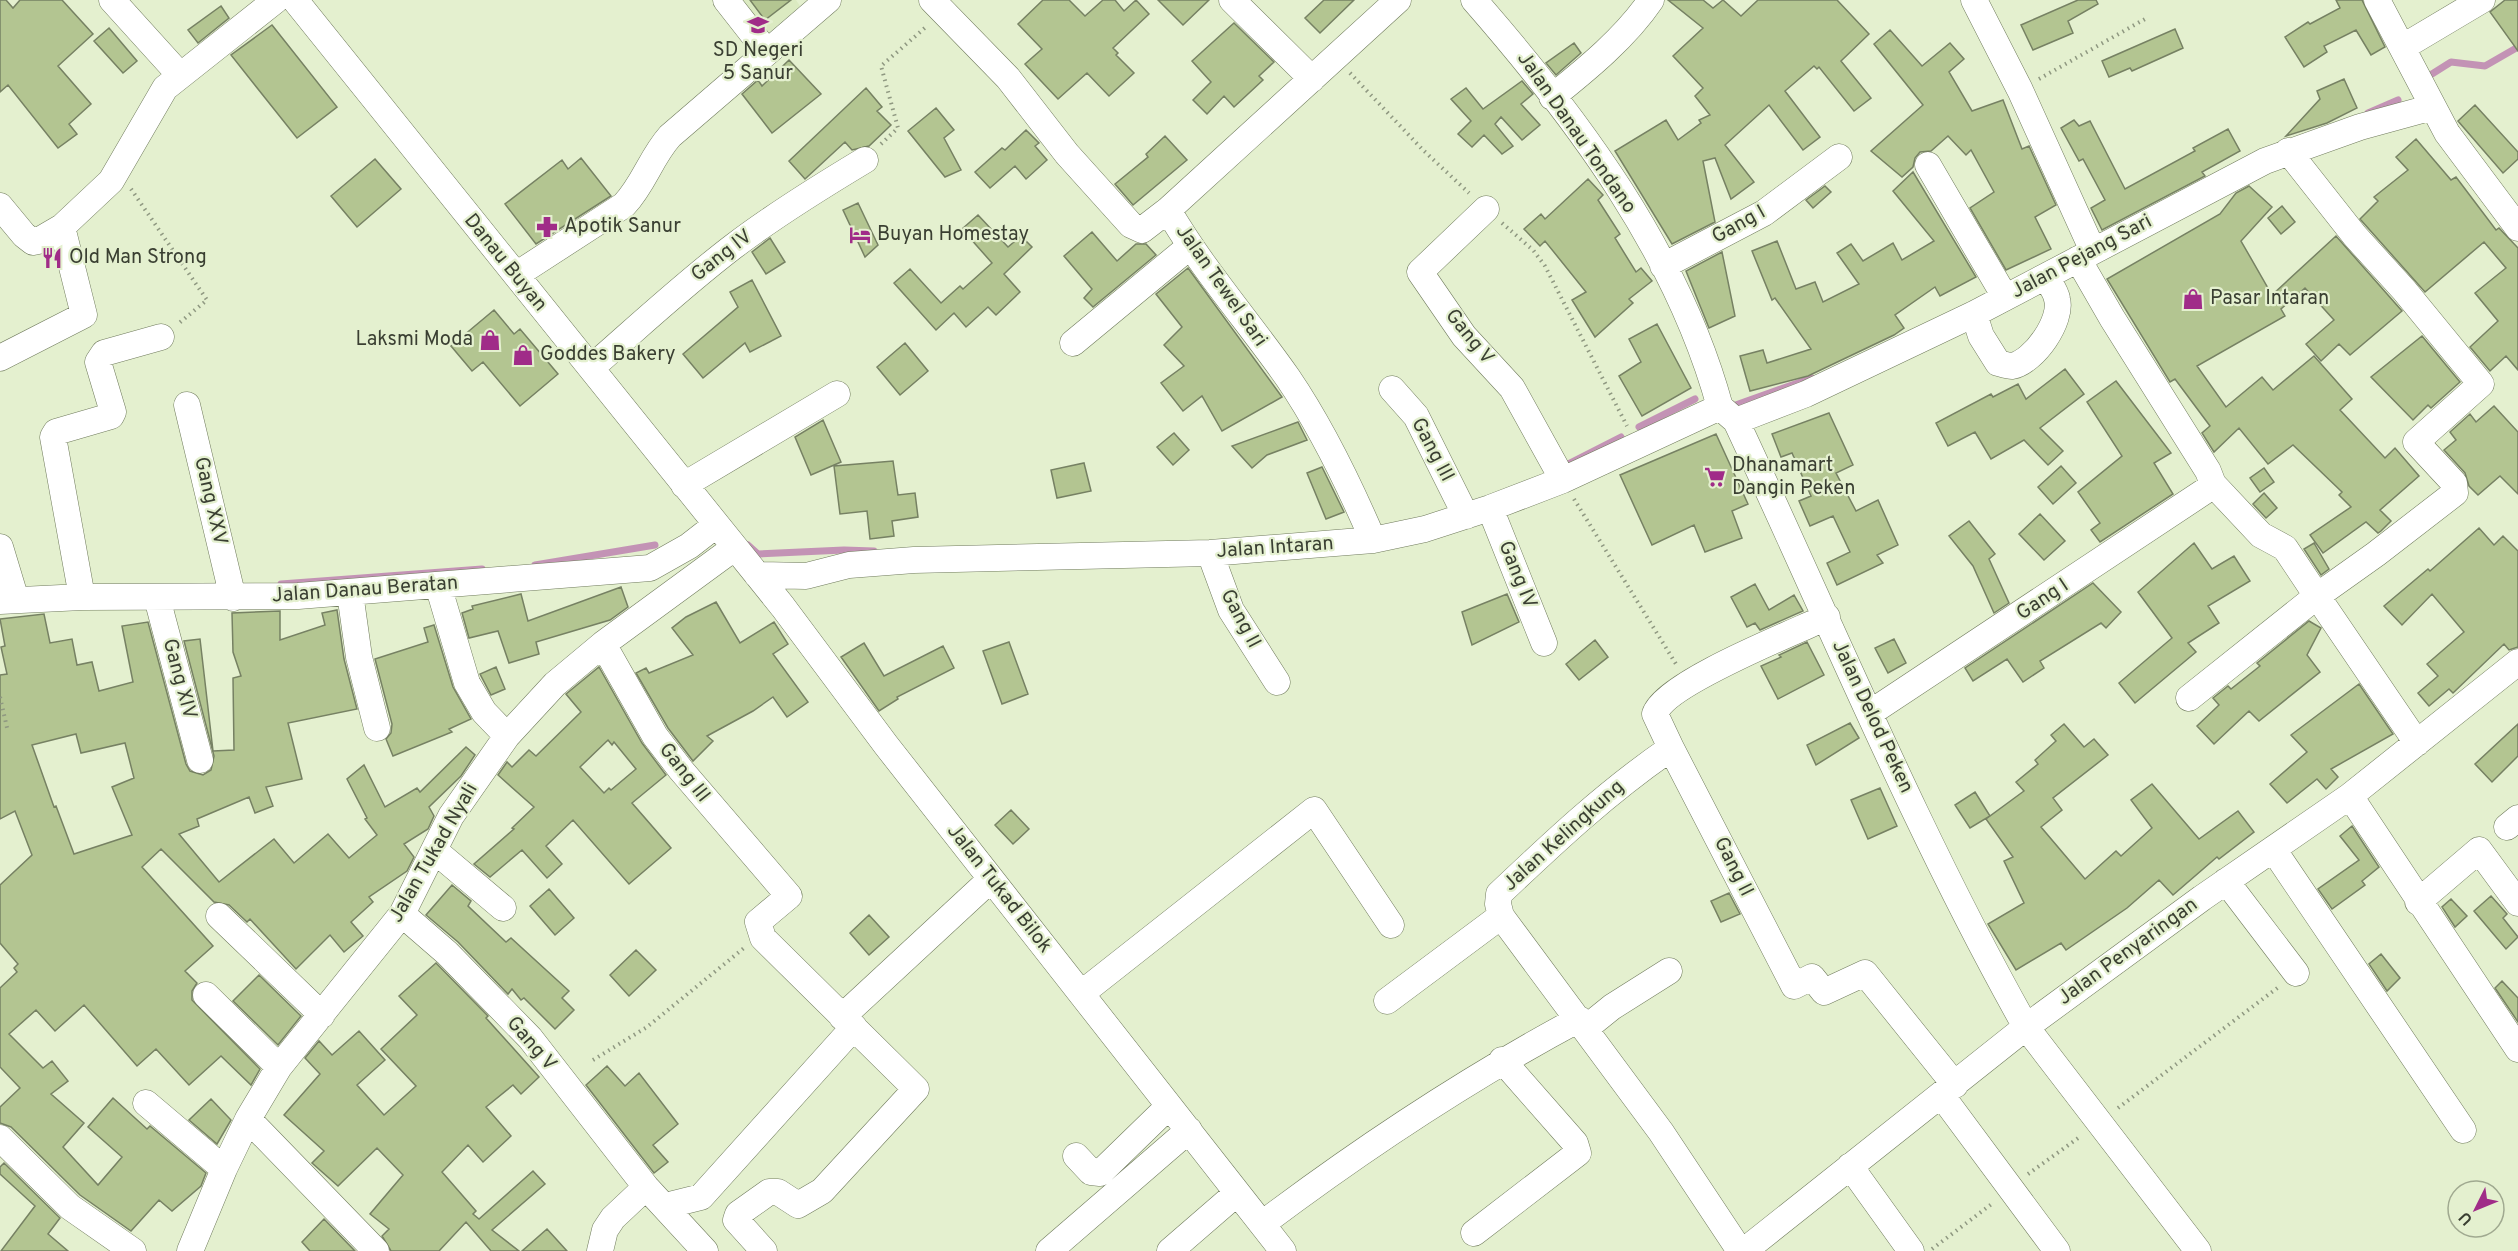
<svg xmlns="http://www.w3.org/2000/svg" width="2518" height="1251" font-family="Overpass,sans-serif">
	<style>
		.built { fill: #dbeac1 }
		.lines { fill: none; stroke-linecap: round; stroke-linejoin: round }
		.stream { stroke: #c393b5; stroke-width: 7 }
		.building { fill: #b3c591; stroke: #768163; stroke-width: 1.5; fill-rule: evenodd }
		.minor-casing { stroke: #707b5d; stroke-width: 27 }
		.path { stroke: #8f9881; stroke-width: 4; stroke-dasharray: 1.5 4.5; stroke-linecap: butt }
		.minor { stroke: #fff; stroke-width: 26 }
		.labels { text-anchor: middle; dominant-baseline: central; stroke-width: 4.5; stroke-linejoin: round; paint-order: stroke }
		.poi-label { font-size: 20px; fill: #3a3f32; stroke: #e4f0cf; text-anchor: start }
		.street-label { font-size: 20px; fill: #3a3f32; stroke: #e4f0cf }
	</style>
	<rect width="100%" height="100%" fill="#e4f0cf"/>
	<!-- built -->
	<path class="built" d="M719,0h77l4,6 -46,39z"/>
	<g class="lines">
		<!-- stream -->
		<path class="stream" d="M2424,79l27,-17 34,4 33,-19
			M2368,113l30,-13
			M1730,407l82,-29
			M1639,427l56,-28
			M1564,466l57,-29
			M748,545l10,9 86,-4 30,1
			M535,565l120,-20
			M281,584l201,-15"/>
	</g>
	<!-- building -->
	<path class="building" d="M0,0h6l7,8 7,-8h42l31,34 -35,32 33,38 -22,20 8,10 -19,14 -50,-63 -8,7z
		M750,0h41l-26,20z
		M1043,0h26l16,16 18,-16h12l9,11 12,-11 13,14 -36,34 5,5 -2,2 18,18 -25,23 -22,-23 -29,26 -33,-35 17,-15 -24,-25z
		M1158,0h51l-26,25z
		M1324,0h30l-34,33 -15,-15z
		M1668,0h35l10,8 10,-8 18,16 17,-16h79l32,34 -28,27 30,37 -17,13 -35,-44 -2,2 -3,-3 -29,25 35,46 -17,13 -34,-45 -44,40 29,37 -23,17 -16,-41 -12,3 12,61 -43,22 -57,-93 51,-31 12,20 23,-17 -2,-3 11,-5 -15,-19 8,-8 -30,-32 30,-28z
		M2078,0h18l2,4 -30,17 5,12 -40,17 -12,-25z
		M2336,0h26l23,47 -14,8 -15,-25 -32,16 3,6 -23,15 -19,-30 23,-15 2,2 30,-16z
		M2505,0h13v51l-28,-39z
		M221,6l8,12 -31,25 -10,-13z
		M1234,23l40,39 -15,14 4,4 -29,27 -10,-11 -17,18 -14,-14 18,-18 -19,-21z
		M272,25l65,82 -40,31 -66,-83z
		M109,28l28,33 -14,12 -29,-32z
		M2175,29l8,19 -51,23 -2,-3 -21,9 -7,-16z
		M1890,30l32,36 28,-23 14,16 -15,13 23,39 31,-11 19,49 7,-3 27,59 -21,12 16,32 -45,21 -36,-62 24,-16 -23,-42 -5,5 -18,-19 -17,15 -11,1 -5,6 -2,9 -11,10 -31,-26 52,-46 -49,-61z
		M1574,43l7,10 -25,22 -10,-12z
		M789,60l32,34 -49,39 -30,-39 16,-14 4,6z
		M2344,79l13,29 -30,15 -41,13 34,-37 -3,-8z
		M1522,81l11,13 -12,10 19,21 -18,15 -21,-23 -6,7 18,22 -11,8 -18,-19 -12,12 -14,-13 13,-13 -20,-22 15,-11 17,21z
		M866,88l16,19 -5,4 14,14 -22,21 -17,4 -7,-8 -40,37 -16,-18z
		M2475,105l43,47v7l-15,14 -45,-52z
		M936,108l18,22 -10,8 17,32 -16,7 -37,-46z
		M2074,120l5,6 11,-5 35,68 70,-38 -2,-3 35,-19 12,22 -38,21 3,4 -103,54 -11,-22 14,-8 -22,-41 -4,2 -18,-33z
		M1026,130l13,13 -4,3 12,14 -21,19 -11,-13 -25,22 -15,-16 27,-24 3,2z
		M1165,136l22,24 -54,45 -18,-21 33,-27 -2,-3z
		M2416,139l35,41 5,-3 40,53 3,-2 19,20v122l-12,-14 -16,15 -20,-24 28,-26 -23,-28 31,-25 -22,-26 -59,50 -65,-73 18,-18 -4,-4 34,-27 -12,-13z
		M581,158l30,38 -75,48 -31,-40 57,-44 6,9z
		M375,159l26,30 -44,38 -26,-31z
		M1913,172l63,105 -36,19 -5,-9 -40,28 9,13 -10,7 -86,41 -58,15 -10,-35 23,-6 4,13 44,-14 -36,-51 -3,2 -20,-49 25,-10 19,48 19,-7 8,20 36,-18 -22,-31 14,-9 12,17 30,-18 9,17 32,-19 -41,-50z
		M1588,179l15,16 -5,5 22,34 -5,4 21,34 5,-4 11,13 -23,18 4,4 -38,34 -23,-37 14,-8 -41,-51 -5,5 -16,-17 17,-15 4,5z
		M1825,186l6,6 -18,16 -7,-8z
		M2249,186l23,21 -31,34 31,54 64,-59 66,75 -52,44 -11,-11 -18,17 -15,-17 28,-24 -29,-32 -24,21 4,7 -88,50 29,41 36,-30 11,13 41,-34 38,43 -12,11 45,48 10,-10 24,28 -39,34 11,11 -10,10 -3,2 -12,-11 -43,31 -13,-18 41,-28 -12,-12 3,-3 -49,-47 -25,19 -29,-36 -25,24 -12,-19 8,-7 -35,-47 -5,3 -63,-103 113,-65 16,-21z
		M858,203l20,42 -13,12 -22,-47z
		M2282,206l13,16 -14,12 -13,-16z
		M978,215l30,32 13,-11 11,11 -28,27 16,18 -24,23 -8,-8 -22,20 -12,-14 -18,17 -42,-47 16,-14 31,34 19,-17 3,3 29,-26 -30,-34z
		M1092,232l25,29 19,-17h10l10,11 -63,52 -9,-9 8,-9 -28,-33z
		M770,238l15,24 -19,12 -14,-22z
		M1722,252l13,64 -26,12 -23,-57z
		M1188,268l94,129 -60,34 -20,-35 -19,15 -22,-28 23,-17 -20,-21 18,-18 -26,-33z
		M752,280l29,56 -31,16 -5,-9 -42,35 -20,-24 55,-47 -8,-15z
		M494,310l20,24 6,-5 38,45 -38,32 -37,-44 -11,9 -21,-25z
		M1657,324l34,64 -49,28 -23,-40 22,-14 -12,-23z
		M2422,336l38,46 -29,26 -3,-3 -15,15 -42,-43z
		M905,343l23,28 -28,24 -23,-28z
		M2065,369l19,25 -44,34 23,23 -15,14 -24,-25 -33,19 -16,-27 -27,14 -12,-23 55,-29 2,3 25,-13 8,15z
		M2116,381l55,72 -17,10 19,31 -73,48 -9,-12 9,-7 -22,-31 44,-36 -35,-54z
		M2494,406l24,26v62l-18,-18 -22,19 -9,-9 -4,-13 -21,-23 12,-10 -6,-8 20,-18 6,8z
		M1829,413l24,52 -17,8 20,38 22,-11 20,45 -21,10 6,8 -46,22 -10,-22 23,-11 -17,-36 -23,10 -11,-25 12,-5 -19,-43 -11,4 -9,-23z
		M823,420l18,42 -30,13 -16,-38z
		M1298,422l9,18 -40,15 -15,13 -20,-22z
		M1174,433l15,17 -16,15 -16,-18z
		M1716,434l32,70 -16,7 10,27 -37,14 -11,-27 -42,20 -32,-70z
		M893,461l5,34 17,-2 3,24 -26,4 2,15 -24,3 -3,-28 -27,3 -6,-48z
		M1084,463l7,28 -34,7 -6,-28z
		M2061,466l15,17 -23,21 -15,-17z
		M1322,467l22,45 -18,7 -19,-46z
		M2264,468l10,14 -14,10 -10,-14z
		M2264,493l13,15 -11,10 -13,-14z
		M2040,514l25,27 -21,19 -25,-26z
		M1969,521l26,33 -6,5 20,44 -15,10 -21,-47 -24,-30z
		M2479,528l15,17 9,-9 15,15v96l-9,3 -5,-6 -51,49 -4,-4 -20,17 -11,-13 20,-17 -11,-12 37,-32 -32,-38 -30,31 -18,-19 44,-37 2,2z
		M2194,543l18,26 22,-13 16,25 -42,25 11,17 -31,20 8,9 -61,51 -16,-20 53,-45 -34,-46z
		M2314,543l15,26 -8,6 -17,-26z
		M2093,583l28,29 -15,16 -5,-5 -61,38 4,7 -21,14 -16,-23 -34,22 -8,-13z
		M1755,584l14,26 25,-15 9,16 -43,19 -5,-7 -8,4 -16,-30z
		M621,587l7,20 -18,13 -74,22 3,12 -30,9 -11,-32 -29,7 -7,-25 11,-4 -1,-3 49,-12 7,27z
		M1507,594l12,28 -47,23 -10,-33z
		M716,602l24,41 34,-21 14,22 -15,10 35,48 -21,15 -14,-20 -20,14 -46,25 6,5 -20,20 -25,-33 -32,-55 10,-5 3,5 44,-18 -21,-27 14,-11z
		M337,610l7,49 13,50 -69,14 14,56 -36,8 7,19 -18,7 -6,-16 -52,22 2,7 -20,8 40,48 55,-43 20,24 34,-29 21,24 28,-23 -12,-16 2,-1 -20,-39 17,-14 21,42 32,-19 3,4 46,-45 9,8 -14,21 -32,31 5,9 -6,13 -24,15 10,13 -7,14 -38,26 4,5 -22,20 12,14 -19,16 -14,-17 -34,34 -46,-50 -3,3 -18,-17 -15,-3 -53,-53 -19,18 71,79 -28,25 12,12 -5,8v9l68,69 -9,16 -30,-29 -32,29 -33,-36 -19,17 -53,-61 -29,26 -19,-21 -27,24 34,34 9,-7 16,20 -17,13 33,29 -21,24 35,38 24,-28 -34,-30 25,-29 34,31 3,-3 56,47 -5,13 -29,25 -13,-11 -28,31 -51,-36 -69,-68 -11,-4v-16l20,-19 -20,-21v-79l17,-16 -3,-4 4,-4 -18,-21v-58l32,-30 -17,-44 -15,8v-144l7,-1 -6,-27 4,-1 -5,-27 44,-5 6,29 22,-4 5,26 15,-3 7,29 34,-9 -11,-56 26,-4 38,142 4,7 13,4 8,-5 3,-14 -30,-115 16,-2 13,112 21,-1 -1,-72 8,-2 -8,-24 -1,-39 48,-2v29l45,-15 -3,-12zM76,734l5,19 44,-10 9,35 -22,9 20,48 -58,19 -18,-48 -2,1 -22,-62z
		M2309,621l12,7 -14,27 13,17 -61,49 -10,-10 -35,33 -17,-18 22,-21 -6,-7 15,-12 3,3 29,-23 -3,-3z
		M434,625l19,62 18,32 -22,10 3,3 -59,24 -7,-17 5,-6 1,-9 -17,-65 53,-17 -4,-14z
		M1894,639l12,24 -18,10 -13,-25z
		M1595,640l13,17 -29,23 -13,-16z
		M1009,642l19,52 -26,10 -19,-53z
		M1807,642l17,33 -46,24 -17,-33 20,-9 -2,-2z
		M864,643l20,33 59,-30 11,22 -57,29 1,2 -19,12 -38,-54z
		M496,667l9,22 -14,6 -11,-21z
		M599,667l43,76 24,32 -34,28 39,45 -42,36 -56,-64 -27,26 16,18 -15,14 -25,-28 -32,27 -16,-13 40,-35 -2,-1 22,-21 -36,-32 9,-13 5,5 17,-17 7,6 45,-44 -15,-18zM608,740l4,5 2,-3 22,27 -25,21 -2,-2 -5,5 -24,-26z
		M2359,684l34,50 -62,35 7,8 -12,12 -9,-10 -30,24 -17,-19 37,-32 -16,-17z
		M1850,723l9,15 -43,27 -9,-20z
		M2064,724l20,23 10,-8 14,16 -55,43 9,12 -21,17 44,52 31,-28 5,5 31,-28 -21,-28 21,-16 47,55 39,-28 16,21 -35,27 -2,-2 -44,38 -14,-15 -32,28 -61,42 -5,-7 -45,27 -28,-46 36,-21 -20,-42 9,-4 -27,-38 38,-28 -8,-9 22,-18 -3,-4 21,-19 -5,-6z
		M2518,724v32l-26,26 -17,-18z
		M1880,788l17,38 -29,13 -17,-39z
		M1975,792l15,24 -20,12 -15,-23z
		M1011,810l18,19 -16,15 -18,-19z
		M2352,826l27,41 -17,14 3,4 -33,24 -14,-20 41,-29 -19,-24z
		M452,885l19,16 -3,5 38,36 5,-4 58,53 -7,7 12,12 -19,19 -31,-31 -3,2 -9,-11 -4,5 -50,-52 -32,-27z
		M549,889l25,29 -19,17 -25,-29z
		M1729,893l11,21 -19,8 -10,-21z
		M2491,896l16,18 -4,4 15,19 -12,12 -32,-38z
		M2451,899l16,17 -12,11 -13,-20z
		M869,915l20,22 -20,18 -19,-22z
		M636,950l20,20 -27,26 -19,-21z
		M2381,954l19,24 -13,13 -18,-27z
		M436,963l52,53 -2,2 53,59 -18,17 -8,-9 -27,22 25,29 -28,26 -15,-17 -26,27 34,39 -3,3 6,5 54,-48 12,13 -53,46 27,21h-28l-25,-29 -27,29h-48l-9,-15 7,-7 -19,-15 33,-39 -26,-27 -39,38 -26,-23 12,-12 -40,-36 36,-41 -15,-16 14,-17 13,14 27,-24 26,29 -28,25 27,30 32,-29 -35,-37 36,-34 -18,-19z
		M259,975l42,41 -23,29 -45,-44z
		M2502,981l16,17v24l-23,-34z
		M607,1066l18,20 14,-13 39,51 -25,21 15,17 -14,11 -68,-88z
		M211,1099l20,21 -14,24 -28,-24z
		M4,1163l56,55 -12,16 20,17h-67l34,-45 -35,-32v-7z
		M324,1219l31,32h-45l-8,-9z
		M547,1229l20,22h-45z"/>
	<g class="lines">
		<defs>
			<path id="minor" d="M112,0l67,74
				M295,0l488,607 103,138 397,506
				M726,0l40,51
				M932,0l76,78 59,76 64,71 11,5 26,-20 230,-210
				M1232,0l80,79
				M1474,0c104,119 204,253 246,407
				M1974,0l46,90 73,161
				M2377,0l70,133 71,95
				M2403,47l79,-47
				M1552,97c35,-28 74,-60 99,-97
				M2288,151l67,85 49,54 77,94 -65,58 38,41 1,10 -79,61 -59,42 100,147
				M1928,165l77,132
				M0,206l24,29 9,7 5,-1 24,-14 49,-46 54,-93 111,-88
				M1486,209l-66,63 44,64 48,52 51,92
				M1168,210c35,60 80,111 120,168 34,50 61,106 85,162
				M2078,259l34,59 96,153 5,13 48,51 24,13 32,48 -128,102
				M1663,266l101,-53 75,-56
				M516,275l108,-70c20,-21 27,-48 46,-69l158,-136
				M1974,314l7,22 17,27c4,1 10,3 14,3 22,-4 51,-46 45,-67 -1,-7 -7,-15 -11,-22
				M1073,343l116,-96
				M0,358l84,-43 -22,-88
				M591,368c47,-41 93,-84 143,-122 42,-32 86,-59 131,-86
				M1392,389l24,27 50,100
				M187,405l46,193
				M1720,407l16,14c95,203 180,411 290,606l172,224
				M1736,421l70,-27 168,-80 291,-153 95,-34 73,-20
				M684,485l153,-91
				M1490,508l54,135
				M0,547l16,53
				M1210,553l21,57 46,72
				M757,575l49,1 43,-11 65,-5 296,-7 163,-13 52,-11 65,-21 73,-28 157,-73
				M438,585l29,98 17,29 23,24
				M350,593l9,64 18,71
				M82,597l-29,-160 3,-5 55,-16 2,-4 -15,-50 6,-9 57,-16
				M157,598l43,162
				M0,601l82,-4 216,-1 352,-28 39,-22 27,-21
				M603,644l52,92 26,34 108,126 -31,26 5,16 153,151 -94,102 -24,14 -20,-13h-9l-31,22 -2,6 28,31
				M1870,713l344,-228
				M1671,748l123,238 18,-9 12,15 41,-19 90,112
				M2350,796l168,253
				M2507,827l11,-9
				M2273,849l190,281
				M434,850l69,58
				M2226,881l70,92
				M2418,902l61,-52 39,53
				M402,914l45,39 83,85 116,149 59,64
				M219,916l103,99
				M1082,993l232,-183 77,115
				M206,995l73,72
				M1387,1001l114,-85
				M842,1017l149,-138
				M1586,1028l26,-21 57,-36
				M1942,1096l115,155
				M146,1103l78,66
				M248,1119l128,132
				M0,1138l70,69 63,44
				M1076,1156l15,16 9,1 69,-67
				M1850,1166l61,85
				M665,1206l36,-9 153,-170
				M1262,1224c101,-76 205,-145 317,-205
				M1474,1233l104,-80 -3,-10 -73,-83
				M190,1251l34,-82 24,-50 31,-52 123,-153 49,-98 56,-80 48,-52 48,-40 131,-96
				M600,1251l5,-21 8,-12 33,-31
				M1049,1251l140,-121
				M1170,1251l67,-58
				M1740,1251l-79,-119 -160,-216 -3,-12 1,-10c56,-53 108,-102 172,-146l-16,-34c10,-31 138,-81 172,-97
				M1744,1251l282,-224 176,-129 148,-102 168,-134"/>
		</defs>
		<!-- minor casing -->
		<use href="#minor" class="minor-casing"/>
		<!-- path -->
		<path class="path" d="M1350,73l73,77 46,43
			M2039,79l106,-60
			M881,144l17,-16 -17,-62 46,-40
			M131,189l76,111 -29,24
			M1502,223l31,27 12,16 82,160
			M1574,499l102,165
			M0,697l8,35
			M593,1060l54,-33 97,-79
			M2118,1108l162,-122
			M2028,1174l53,-38
			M1932,1249l61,-46"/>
		<!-- minor -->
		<use href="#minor" class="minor"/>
	</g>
	<!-- icons -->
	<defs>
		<symbol id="school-bare" viewBox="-9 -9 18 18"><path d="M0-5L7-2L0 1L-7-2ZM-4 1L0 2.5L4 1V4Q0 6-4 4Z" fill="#a02c88" stroke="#e4f0cf" stroke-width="2.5" paint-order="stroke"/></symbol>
		<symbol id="pharmacy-bare" viewBox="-9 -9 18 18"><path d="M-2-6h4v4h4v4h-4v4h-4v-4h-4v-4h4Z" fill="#a02c88" stroke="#e4f0cf" stroke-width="2.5" paint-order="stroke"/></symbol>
		<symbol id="hotel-bare" viewBox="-9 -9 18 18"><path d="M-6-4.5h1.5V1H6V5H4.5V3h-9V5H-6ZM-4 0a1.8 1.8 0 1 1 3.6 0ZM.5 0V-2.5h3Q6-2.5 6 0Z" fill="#a02c88" stroke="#e4f0cf" stroke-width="2.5" paint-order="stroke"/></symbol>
		<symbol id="restaurant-bare" viewBox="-9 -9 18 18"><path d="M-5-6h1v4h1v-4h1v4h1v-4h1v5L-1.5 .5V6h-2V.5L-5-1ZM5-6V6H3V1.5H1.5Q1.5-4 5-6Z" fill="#a02c88" stroke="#e4f0cf" stroke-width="2.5" paint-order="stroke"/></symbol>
		<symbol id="shop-bare" viewBox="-9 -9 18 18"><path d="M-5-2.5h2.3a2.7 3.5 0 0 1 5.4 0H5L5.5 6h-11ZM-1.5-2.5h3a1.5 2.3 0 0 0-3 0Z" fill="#a02c88" stroke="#e4f0cf" stroke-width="2.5" paint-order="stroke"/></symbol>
		<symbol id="supermarket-bare" viewBox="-9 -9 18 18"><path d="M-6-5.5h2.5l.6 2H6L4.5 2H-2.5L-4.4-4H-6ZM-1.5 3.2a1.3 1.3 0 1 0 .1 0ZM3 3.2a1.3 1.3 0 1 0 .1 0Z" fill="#a02c88" stroke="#e4f0cf" stroke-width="2.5" paint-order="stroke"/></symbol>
	</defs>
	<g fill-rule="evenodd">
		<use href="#school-bare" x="743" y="10" width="30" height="30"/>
		<use href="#pharmacy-bare" x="532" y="212" width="30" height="30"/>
		<use href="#hotel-bare" x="845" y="220" width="30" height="30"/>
		<use href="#restaurant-bare" x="37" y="243" width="30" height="30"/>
		<use href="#shop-bare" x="2178" y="284" width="30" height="30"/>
		<use href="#shop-bare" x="475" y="325" width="30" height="30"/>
		<use href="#shop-bare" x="508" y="340" width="30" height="30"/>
		<use href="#supermarket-bare" x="1700" y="462" width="30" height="30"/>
	</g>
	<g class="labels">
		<!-- poi labels -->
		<g class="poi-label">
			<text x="758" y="51" text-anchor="middle">SD Negeri<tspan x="758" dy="23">5 Sanur</tspan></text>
			<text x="564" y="227">Apotik Sanur</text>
			<text x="877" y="235">Buyan Homestay</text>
			<text x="69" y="258">Old Man Strong</text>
			<text x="2210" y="299">Pasar Intaran</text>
			<text x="473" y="340" text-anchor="end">Laksmi Moda</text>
			<text x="540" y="355">Goddes Bakery</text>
			<text x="1732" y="466">Dhanamart<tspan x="1732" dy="23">Dangin Peken</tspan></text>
		</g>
		<!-- street labels -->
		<g class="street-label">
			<text transform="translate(1576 133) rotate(55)">Jalan Danau Tondano</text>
			<text transform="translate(1739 225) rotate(-29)">Gang I</text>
			<text transform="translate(722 256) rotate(-38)">Gang IV</text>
			<text transform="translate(2082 257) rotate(-28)">Jalan Pejang Sari</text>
			<text transform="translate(505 263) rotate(51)">Danau Buyan</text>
			<text transform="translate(1221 286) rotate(55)">Jalan Tewel Sari</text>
			<text transform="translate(1469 337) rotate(51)">Gang V</text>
			<text transform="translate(1432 450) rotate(62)">Gang III</text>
			<text transform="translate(210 501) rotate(77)">Gang XXV</text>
			<text transform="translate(1275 548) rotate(-4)">Jalan Intaran</text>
			<text transform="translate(1517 575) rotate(68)">Gang IV</text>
			<text transform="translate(365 590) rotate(-4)">Jalan Danau Beratan</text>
			<text transform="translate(2043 600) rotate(-34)">Gang I</text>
			<text transform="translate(1240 619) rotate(62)">Gang II</text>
			<text transform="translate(179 679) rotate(75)">Gang XIV</text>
			<text transform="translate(1872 717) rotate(65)">Jalan Delod Peken</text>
			<text transform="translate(684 773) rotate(52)">Gang III</text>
			<text transform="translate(1564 836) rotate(-42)">Jalan Kelingkung</text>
			<text transform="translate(434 853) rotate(-60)">Jalan Tukad Nyali</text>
			<text transform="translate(1733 867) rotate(63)">Gang II</text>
			<text transform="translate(999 889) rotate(52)">Jalan Tukad Bilok</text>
			<text transform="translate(2128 952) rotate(-36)">Jalan Penyaringan</text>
			<text transform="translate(531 1044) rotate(49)">Gang V</text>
		</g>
	</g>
	<!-- north arrow -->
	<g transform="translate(2476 1209) rotate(227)"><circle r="28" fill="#e4f0cf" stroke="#a0a990" stroke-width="1.5"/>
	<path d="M0-4.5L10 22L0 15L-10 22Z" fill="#a02c88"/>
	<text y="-9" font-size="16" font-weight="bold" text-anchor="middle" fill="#3a3f32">U</text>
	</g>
</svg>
